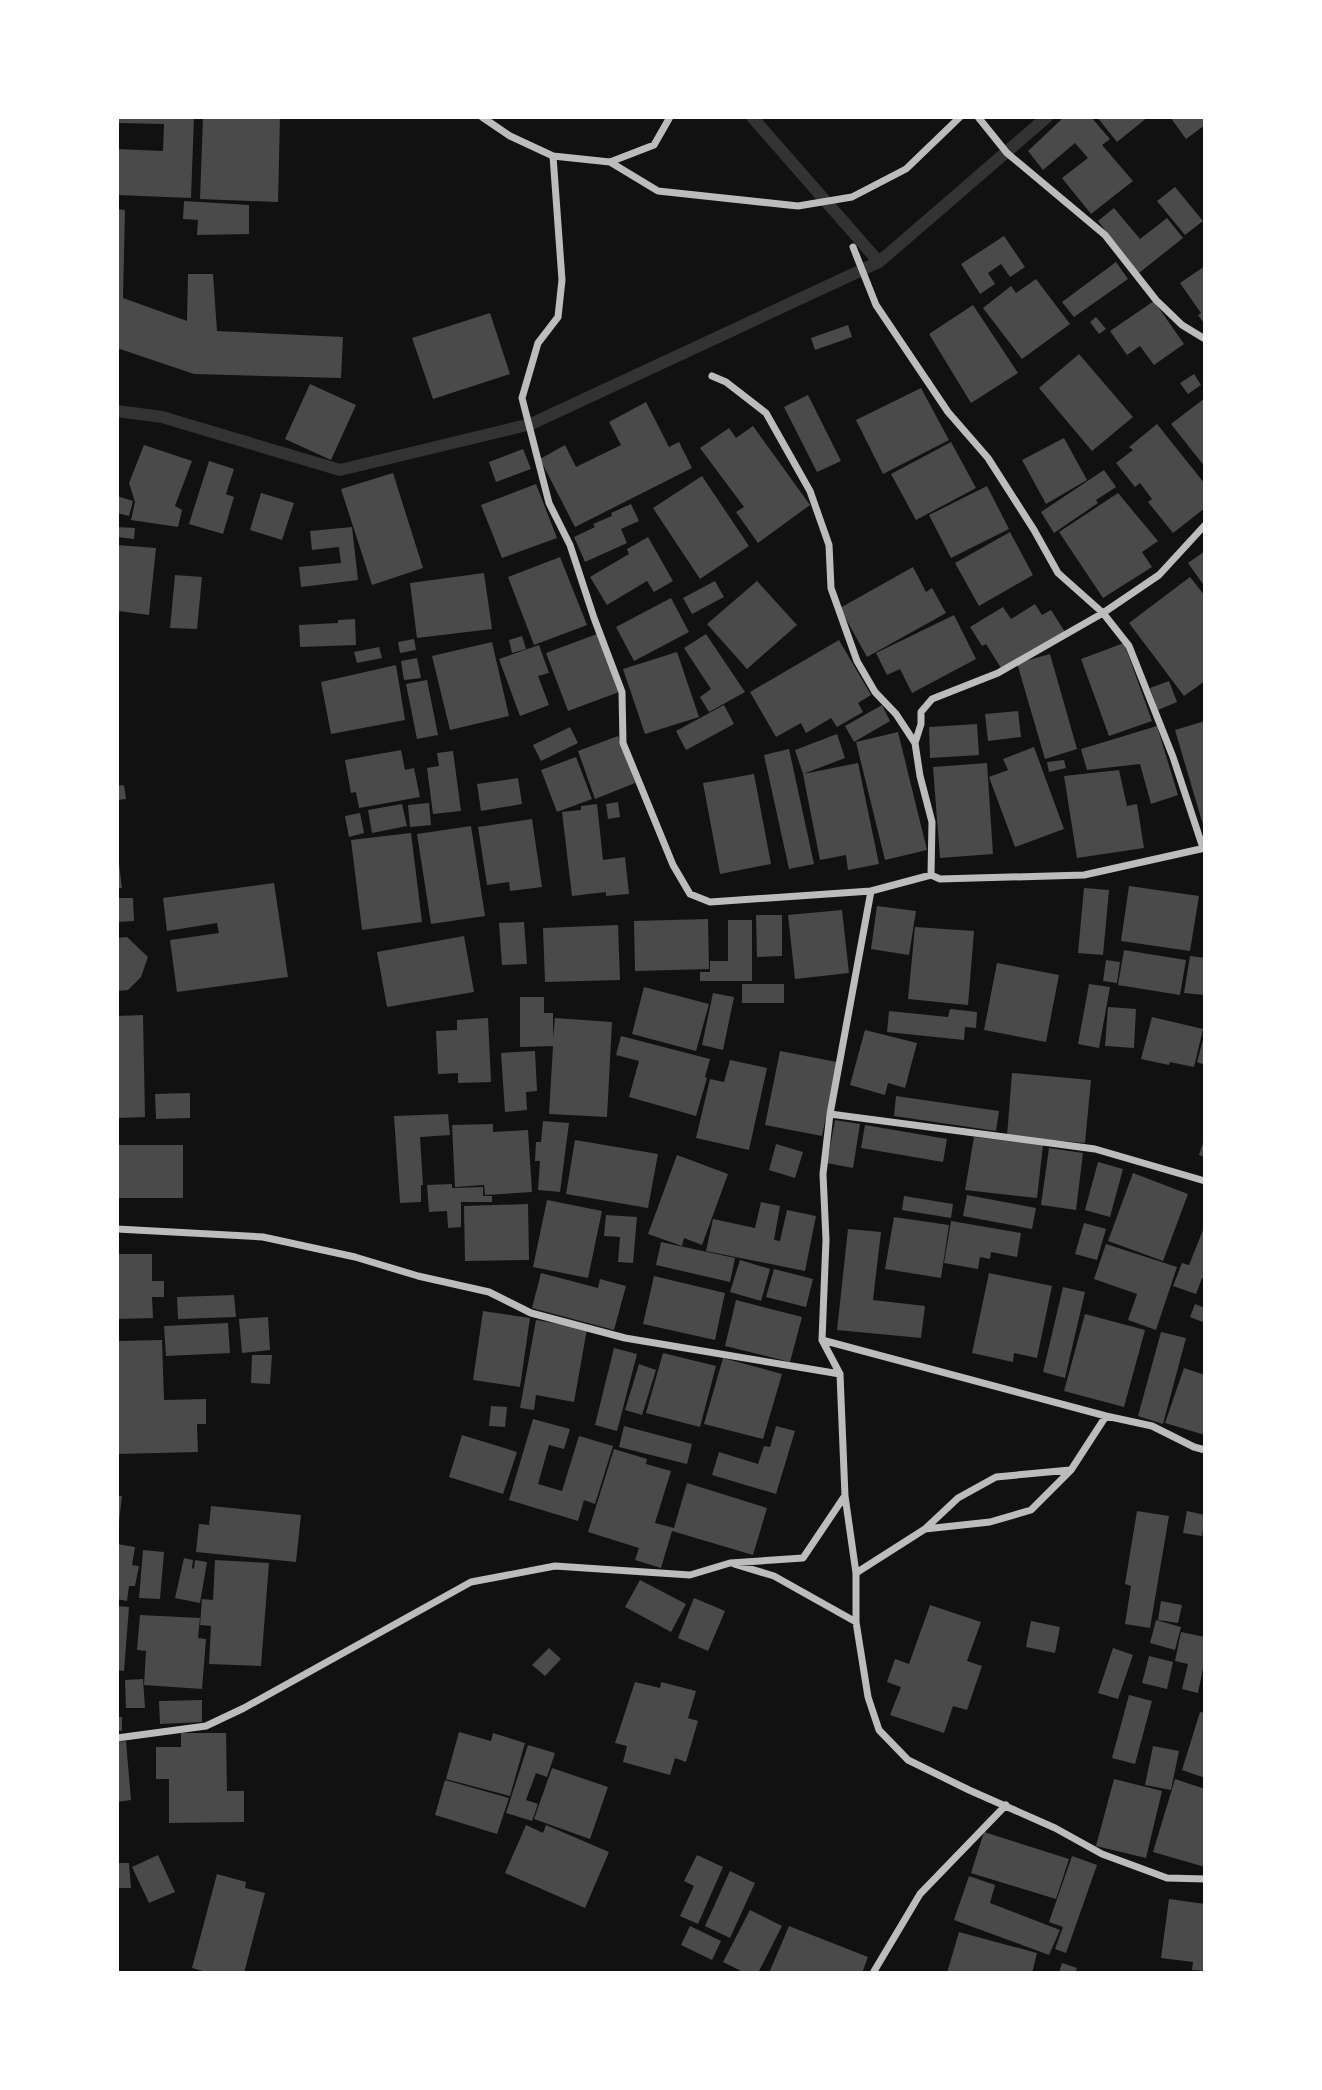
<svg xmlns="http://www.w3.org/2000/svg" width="1322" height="2090" font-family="'Fira Sans',sans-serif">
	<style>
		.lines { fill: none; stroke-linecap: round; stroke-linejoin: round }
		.stream { stroke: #333; stroke-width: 12 }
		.building { fill: #4a4a4a }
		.minor { stroke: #bcbcbc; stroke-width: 7 }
	</style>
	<rect width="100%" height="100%" fill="#111"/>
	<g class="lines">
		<!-- stream -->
		<path class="stream" d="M752,117l127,145
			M117,411l45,6 178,53 191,-46 348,-162 168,-145"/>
	</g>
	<!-- building -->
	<path class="building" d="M117,117h77l-3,81 -74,-3v-46l46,2 1,-27 -47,-1z
		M203,117h77l-2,85 -78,-3z
		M1064,117h27l19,22 -8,6 31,36 -42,33 -29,-36 26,-20 -13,-15 -32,27 -15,-19z
		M1097,117h51l-31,25z
		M1170,117h35v8l-19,14z
		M1175,187l28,34 -18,14 -28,-34z
		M184,201l65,4v29l-52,1 1,-15 -15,-1z
		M1114,208l26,31 27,-21 16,20 -44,35 -41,-52z
		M117,209l8,1 -2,88 64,23 1,-47h25l4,57 126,6 -2,41 -147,-4 -77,-26z
		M1004,236l21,31 -15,10 -9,-13 -13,9 7,11 -15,10 -19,-30z
		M1116,262l12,17 -54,38 -12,-15z
		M1205,266v59l-7,-10 3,-2 -21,-30z
		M1036,279l34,45 -48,35 -39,-51 28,-22 5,7z
		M1154,301l30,43 -30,21 -14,-19 -13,9 -17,-24z
		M973,305l45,68 -47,30 -42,-69z
		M490,313l20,61 -77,25 -21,-61z
		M1096,317l10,12 -7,5 -9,-12z
		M848,325l4,12 -37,13 -4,-12z
		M1079,354l54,63 -41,34 -53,-63z
		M1194,374l7,11 -13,9 -8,-11z
		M310,384l46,21 -25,55 -46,-21z
		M921,388l28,52 -66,34 -27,-54z
		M808,395l33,66 -24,11 -33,-65z
		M1205,398v69l-34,-43z
		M646,402l23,45 10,-5 13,26 -117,59 -35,-68 25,-14 11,22 45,-22 -12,-23z
		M1157,424l48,60v24l-32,25 -25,-31 4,-3 -12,-16 -5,4 -19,-24 17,-13 -4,-3z
		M753,426l57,79 -52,38 -22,-31 8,-5 -44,-59 29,-20 7,10z
		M1064,438l23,42 -41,24 -24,-44z
		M951,442l25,46 -60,32 -25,-46z
		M144,445l48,16 -17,45 7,4 -4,17 -47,-7 4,-18 -6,-19z
		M523,449l8,20 -35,13 -7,-20z
		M209,461l25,8 -8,25 8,3 -11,37 -34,-10z
		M1104,470l12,17 -20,13 2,3 -44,30 -13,-21z
		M393,473l30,95 -51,17 -31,-96z
		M702,476l47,70 -49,33 -47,-71z
		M536,484l21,54 -55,20 -21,-53z
		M987,486l22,43 -58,29 -22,-43z
		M261,493l33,10 -12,37 -32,-10z
		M1118,493l40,48 -16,11 10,15 -49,31 -44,-66z
		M117,496l16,5 -4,15 -12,-3z
		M631,504l8,17 -18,8 6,14 -42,19 -11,-25 21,-10 -2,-3 19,-8 -1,-3z
		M117,527l18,1 -1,11 -17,-2z
		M352,527l6,53 -57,7 -2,-20 42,-4 -2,-16 -27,3 -2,-19z
		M1010,532l23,43 -54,31 -24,-43z
		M648,537l25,44 -19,11 -7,-11 -40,24 -17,-28 39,-23 -2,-5z
		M117,545l39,3 -7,67 -31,-4z
		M1205,551v36l-17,-24z
		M560,557l27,68 -53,20 -26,-68z
		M913,567l13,25 6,-4 14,25 -79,44 -27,-49z
		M484,573l8,56 -75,9 -7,-55z
		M175,575l27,2 -5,52 -27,-1z
		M1190,577l15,19v85l-21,15 -55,-73z
		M715,581l9,16 -32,17 -9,-16z
		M757,581l40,44 -50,44 -40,-45z
		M671,598l18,34 -55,29 -18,-34z
		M1035,604l7,11 9,-5 14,22 -64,36 -15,-24 -4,2 -12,-19 33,-20 8,12z
		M954,615l22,44 -64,34 -12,-24 -13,6 -11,-22z
		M355,619l1,26 -56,2 -1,-22 39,-2v-3z
		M597,634l22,58 -51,19 -22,-58z
		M706,634l39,58 -36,20 -9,-15 11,-8 -27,-41z
		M522,636l4,13 -14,4 -3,-13z
		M414,639l2,11 -16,3 -2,-11z
		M839,640l32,55 -13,8 5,9 -26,15 -6,-9 -25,15 -5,-10 -25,14 -26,-45z
		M492,642l17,74 -59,14 -18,-74z
		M1124,643l28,78 -43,15 -28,-77z
		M539,645l10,28 -11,3 11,29 -29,11 -21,-57z
		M379,647l3,11 -25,5 -3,-11z
		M677,652l22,65 -54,17 -22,-65z
		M1050,654l27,95 -32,10 -28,-96z
		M417,658l4,20 -17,2 -3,-19z
		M396,665l9,55 -74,14 -10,-52z
		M427,680l11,55 -21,4 -11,-55z
		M1169,681l8,21 -19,8 -8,-22z
		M724,705l10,19 -48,26 -10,-19z
		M882,705l8,16 -36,21 -9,-16z
		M1018,711l3,26 -33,4 -3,-27z
		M1205,721v107h-1l-29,-98z
		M977,724l2,31 -49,3 -1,-31z
		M1157,726l21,69 -27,9 -11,-40 -53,6 -6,-21z
		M570,727l8,16 -37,18 -8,-16z
		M898,732l29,118 -42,10 -29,-118z
		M837,734l8,24 -42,16 -8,-24z
		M618,736l17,47 -40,16 -17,-48z
		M1034,747l30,82 -49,18 -26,-70 19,-7 -5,-11z
		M789,749l25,115 -25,5 -25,-114z
		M401,750l4,20 9,-2 6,29 -61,11 -3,-16 -5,1 -6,-33z
		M453,751l8,60 -28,3 -6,-46 12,-2 -2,-13z
		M576,757l16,42 -35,13 -16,-42z
		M1064,760l2,8 -17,4 -2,-10z
		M858,763l21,101 -31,6 -2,-15 -26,5 -17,-86z
		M987,763l6,91 -53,4 -7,-91z
		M1119,770l8,36 10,-2 7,44 -67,10 -13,-82z
		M754,774l17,90 -51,10 -17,-91z
		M518,778l4,26 -41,7 -4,-27z
		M124,785l2,14 -9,1v-14z
		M618,802l2,15 -12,2 -2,-15z
		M429,803l2,22 -21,2 -2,-22z
		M402,804l5,22 -35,7 -4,-23z
		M597,804l6,56 22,-3 4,37 -23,2v-4l-34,4 -10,-84 19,-2v-4z
		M360,813l4,20 -15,4 -4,-21z
		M532,819l10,68 -32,4 -1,-9 -22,3 -9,-58z
		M471,826l14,90 -54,8 -14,-90z
		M411,833l11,89 -60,8 -11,-90z
		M117,864h2l3,24h-5z
		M274,883l14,94 -111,15 -7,-52 49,-7 -2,-10 -50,8 -4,-33z
		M1129,886l70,10 -9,55 -69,-10z
		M1084,888l25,2 -6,65 -25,-2z
		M117,898h16l1,23 -17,1z
		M877,906l39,5 -7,44 -38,-6z
		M842,910l7,63 -54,6 -7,-64z
		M756,915h26v41l-25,1z
		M708,919l1,50 -74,2 -1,-50z
		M728,920h24v61h-52v-9h10v-11h18z
		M524,922l3,42 -25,1 -3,-42z
		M618,925l2,55 -75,2 -2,-54z
		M915,927l59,4 -6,74 -60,-6z
		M464,936l10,56 -87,15 -10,-55z
		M127,937l21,20 -7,20 -13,13 -11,1v-53z
		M1124,950l62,10 -6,35 -62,-10z
		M1190,956l15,2v37l-21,-2z
		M1106,960l14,2 -3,21 -14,-2z
		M997,963l62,12 -13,67 -62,-12z
		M742,984h42v19h-42z
		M1089,984l21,3 -11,61 -21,-4z
		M644,987l65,17 -13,47 -64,-17z
		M713,993l21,4 -11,53 -21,-5z
		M520,997h24v16h9v25l2,-20 57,4 -5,95 -58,-3 4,-68 -33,1z
		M1108,1007l28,2 -2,39 -29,-2z
		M950,1009l27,3 -1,16 -11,-1 -1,13 -77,-8 2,-21 59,6z
		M143,1015l2,102 -28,1v-102z
		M1152,1017l51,12 -9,38 -24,-5 -1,3 -28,-6z
		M488,1018l3,64 -33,1v-10l-20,1 -2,-43 21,-1v-10z
		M865,1030l52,13 -12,45 -17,-5 -3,12 -35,-10z
		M621,1036l89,23 -5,18 2,1 -11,38 -67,-19 10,-36 -23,-6z
		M1204,1036h1v29l-8,-3z
		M535,1051l2,40 -11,1 1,18 -22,2 -4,-59z
		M780,1051l57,11 -15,74 -57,-11z
		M730,1060l37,8 -18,82 -53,-12 14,-59 14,3z
		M1012,1073l79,7 -6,63 -78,-7z
		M190,1093v25l-34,1 -1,-25z
		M896,1096l103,15 -3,20 -102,-15z
		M448,1114l2,21 -30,2 3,48h-2v17l-21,1 -6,-87z
		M835,1120l25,4 -7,44 -26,-5z
		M543,1121l26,2 -9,69 -22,-2 2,-29h-5l1,-19h5z
		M493,1124v8l35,-2 4,62 -47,3 -1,-10 -29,2 -3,-62z
		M865,1125l82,14 -4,23 -82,-14z
		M974,1137l69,8 -6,53 -72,-8z
		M575,1140l83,14 -10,54 -82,-14z
		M1204,1140h1v17l-6,-2z
		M776,1144l27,8 -8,26 -26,-8z
		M117,1145h66v53h-66z
		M1049,1148l34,5 -7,57 -35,-5z
		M677,1155l51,19 -26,71 -18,-7 -2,8 -34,-12z
		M1098,1162l25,7 -13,48 -25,-7z
		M1133,1173l55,21 -25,67 -55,-20z
		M452,1184v4l31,-1v9h9v6h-31v25l-13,1 -1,-17 -18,1 -2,-27z
		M967,1195l69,13 -4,21 -69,-13z
		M904,1196l49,8 -2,14 -49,-8z
		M547,1200l55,11 -14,67 -55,-11z
		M761,1202l19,4 -6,34 6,1 7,-31 29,6 -11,55 -99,-20 7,-32 42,9z
		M528,1204l1,56 -64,1 -1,-55z
		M606,1215l31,2 -4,46 -15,-1 2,-25 -16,-1z
		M894,1217l55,8 -8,53 -56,-9z
		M951,1221l70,12 -4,24 -26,-5 -1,7 -10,-2 -2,12 -34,-6z
		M1084,1223l22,6 -9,31 -22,-6z
		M1205,1225v54l-3,-1 -6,16 -23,-8 9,-23 7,2z
		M848,1229l33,3 -8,68 52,6 -4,32 -84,-8z
		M661,1242l74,16 -5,24 -74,-17z
		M1106,1244l71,23 -21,63 -28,-10 9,-26 -43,-15z
		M117,1254h35v27h12v16h-12l1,21 -36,1z
		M740,1260l30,9 -9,32 -31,-9z
		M774,1269l39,10 -7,28 -40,-10z
		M541,1273l57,15 2,-9 26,7 -12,44 -82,-22z
		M989,1273l63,13 -15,72 -23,-5 -1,9 -41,-9z
		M654,1276l71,17 -10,47 -72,-16z
		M1063,1287l22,5 -20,86 -22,-6z
		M234,1295l2,22 -58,2 -1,-22z
		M736,1300l66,17 -12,45 -65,-16z
		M1195,1304l10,4v15l-15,-6z
		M483,1311l47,7 -10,69 -47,-7z
		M1085,1314l60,16 -21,77 -60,-16z
		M268,1317l2,33 -28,3 -3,-34z
		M536,1320l51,9 -13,73 -38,-7 -2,15 -14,-2z
		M228,1323l2,30 -64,3 -2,-30z
		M1161,1332l25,6 -23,86 -25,-8z
		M162,1340l2,60 42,-1v25h-9l1,28 -81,2v-113z
		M614,1348l23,6 -20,77 -22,-6z
		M663,1353l53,13 -16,61 -54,-14z
		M252,1355h20l-2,29 -19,-1z
		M723,1358l59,16 -19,65 -59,-15z
		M639,1364l17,6 -14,45 -17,-5z
		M1184,1368l21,7v60l-40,-12z
		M491,1406l16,1 -2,20 -16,-1z
		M533,1419l37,10 -6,20 -15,-4 -11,39 24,7 17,-55 34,10 -18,58 -11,-4 -6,21 -69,-21z
		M624,1426l68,18 -5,20 -68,-17z
		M776,1426l19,5 -19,63 -64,-19 7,-23 39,12 6,-18 6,1z
		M462,1435l55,17 -14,42 -54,-17z
		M614,1449l33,10 -1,5 25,7 -16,52 19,5 13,-45 80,25 -14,47 -81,-24 -11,37 -26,-8 4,-12 -51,-16z
		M117,1496h5l-3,26h-2z
		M211,1506l90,9 -5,47 -100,-10 3,-28 10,1z
		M1137,1511l32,5 -19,112 -25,-4 6,-38 -6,-2z
		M1187,1511l18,4 -3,21 -19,-3z
		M117,1544l18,3 -3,18 7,1 -4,20h-6l-2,15 -10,-2z
		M143,1550l21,2 -4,47 -21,-1z
		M184,1558l9,2 -1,8 2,1 1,-9 12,2 -7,41 -25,-5z
		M215,1560l54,3 -8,103 -52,-2 2,-38 -11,-1 2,-26 11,1z
		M640,1580l46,24 -15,28 -46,-25z
		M694,1598l31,13 -17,40 -30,-13z
		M1161,1601l21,4 -4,18 -20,-3z
		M930,1605l51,17 -14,39 15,5 -15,44 -14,-4 -9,27 -54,-18 11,-28 -14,-5 8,-23 14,5z
		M117,1606l12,1 -5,64 -7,-1z
		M140,1615l60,3 -2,20 8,1 -4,50 -58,-4 2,-34 -9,-1z
		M1156,1620l25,7 -6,23 -25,-7z
		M1031,1621l29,6 -5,26 -29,-6z
		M1181,1632l24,5v31h-2l-5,25 -16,-4 6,-25 -13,-3z
		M549,1648l12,11 -16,17 -13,-11z
		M1113,1648l20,7 -15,44 -20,-6z
		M1149,1656l24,6 -6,27 -25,-6z
		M143,1679l2,29h-19l-1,-28z
		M635,1682l25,6 1,-6 35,9 -8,27 10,3 -12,41 -11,-4 -5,17 -47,-13 4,-16 -12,-3z
		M1129,1695l23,6 -17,63 -23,-6z
		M202,1700v22l-42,2 -1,-23z
		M1200,1712l5,1v65l-23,-8z
		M117,1717h5v14l-5,-1z
		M459,1732l32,9 2,-8 32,10 -15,53 -64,-17z
		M181,1733h45l1,58h17v31l-75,1v-44h-13v-32h25z
		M126,1741l5,59 -14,2v-60z
		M528,1745l27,8 -8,24 -11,-4 -10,27 12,4 -6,17 -26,-8z
		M1153,1746l26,5 -8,39 -26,-5z
		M552,1768l56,19 -18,52 -56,-20z
		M1114,1779l48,12 -16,67 -50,-12z
		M1175,1779l30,10v78l-52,-15z
		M445,1780l64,18 -12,36 -62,-19z
		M526,1825l17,8 3,-8 63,27 -24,56 -80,-35z
		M984,1832l85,27 -13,40 -85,-26z
		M158,1855l17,37 -26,11 -17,-36z
		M697,1855l26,12 -25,57 -18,-8 14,-30 -10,-5z
		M1072,1856l25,9 -31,88 -11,-4 8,-22 -14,-5z
		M117,1863h12l2,25h-14z
		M730,1871l25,12 -25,55 -25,-12z
		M217,1874l29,8 -1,6 20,5 -21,80h-34l-18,-5z
		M969,1876l26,9 -5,18 70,27 -11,25 -95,-35z
		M1169,1899l36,5v67l-13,-1 1,-8 -32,-4z
		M750,1910l32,16 -24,47h-13l-22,-11z
		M690,1926l31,15 -9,19 -31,-15z
		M789,1926l79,31 -6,16h-93z
		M959,1932l78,21 -5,20h-85z
		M1062,1963l15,5 -2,5h-16z"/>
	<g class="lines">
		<!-- minor -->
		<path class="minor" d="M482,117l28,19 43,20 57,6 44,-17 16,-28
			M978,117l29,36 98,82 51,65 26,25 23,14
			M553,156l9,124 -4,37 -20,26 -16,55 27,105 21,42 24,73 28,74 1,51 50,122 17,29 20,8 161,-11
			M610,162l48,29 140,15 54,-9 54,-28 54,-52
			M853,247l23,58 72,107 40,46 46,72 24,43 45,40 26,33 44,111 30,91
			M712,376l14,6 40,31 44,78 19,54 2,43 26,73 18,31 21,22 19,29
			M1205,848l-121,27 -144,4 -9,-4 -60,16 -41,223 -7,60 3,66 -4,100 18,34 5,122 11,77v49l12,75 11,33 29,30 61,30 86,38 47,26 65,24 38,1
			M931,875l1,-53 -12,-46 -5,-33 6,-19v-12l11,-13 66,-26 105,-60 56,-38 46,-50
			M830,1114l265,35 110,32
			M117,1229l146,8 92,20 63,19 71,16 42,21 94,25 215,36
			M822,1340l284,76 46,10 42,21 11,3
			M925,1529l33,-31 38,-21 74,-7
			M734,1564l40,12 82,46
			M856,1573l69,-44 65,-7 41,-12 40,-40 35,-54
			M117,1738l89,-12 38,-18 227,-126 84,-16 135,9 40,-12 73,-5 41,-61
			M873,1973l47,-79 86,-89"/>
	</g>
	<!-- border -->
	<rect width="1322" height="2090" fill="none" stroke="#ffffff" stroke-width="238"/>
</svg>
